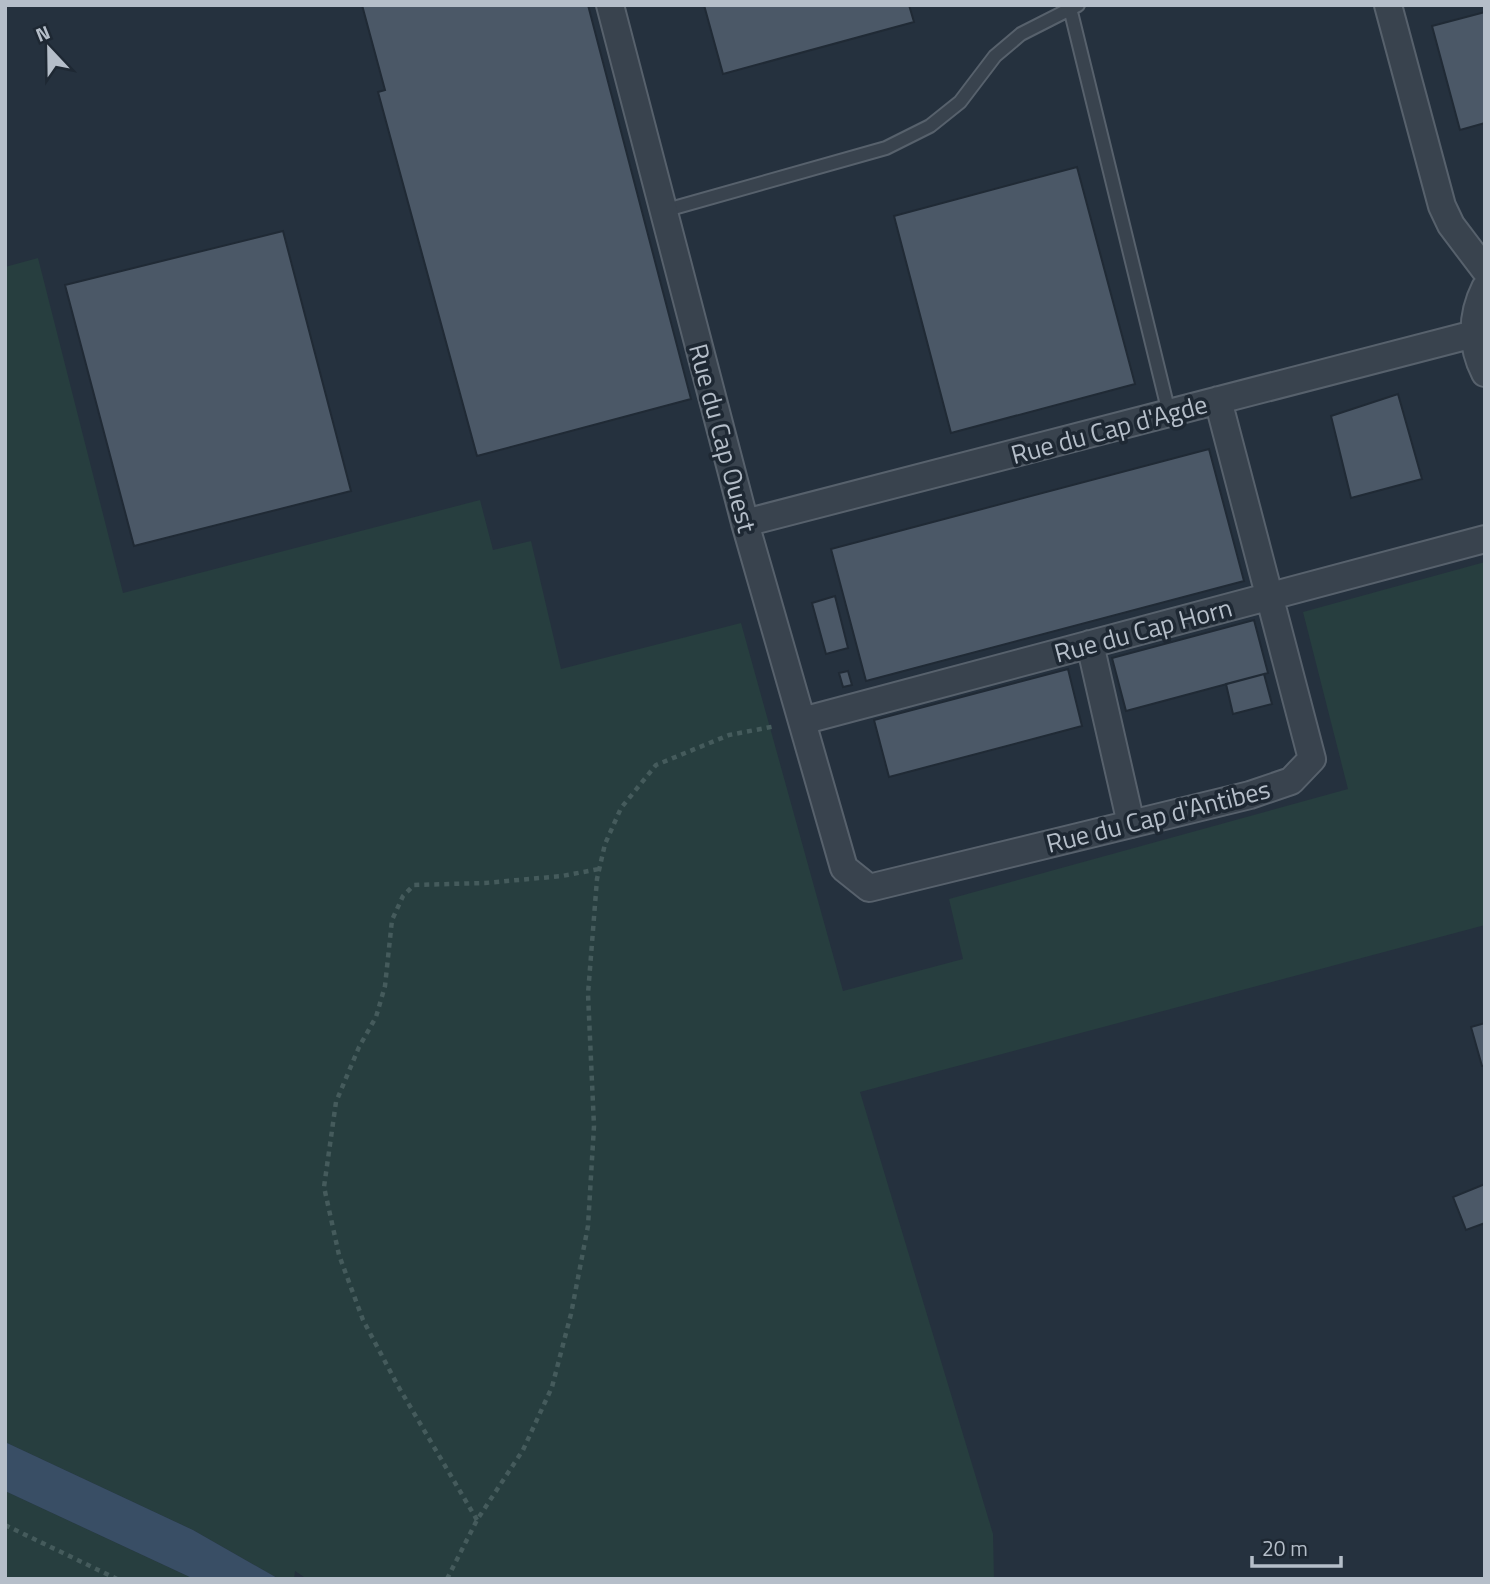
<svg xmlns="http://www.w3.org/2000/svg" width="1490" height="1584" font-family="'Titillium Web',sans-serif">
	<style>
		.green { fill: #273e3f }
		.water { fill: #394e65 }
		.building { fill: #4b5867; stroke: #202a35; stroke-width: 2 }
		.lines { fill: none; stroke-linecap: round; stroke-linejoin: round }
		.lane-casing { stroke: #57616c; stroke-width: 16 }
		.street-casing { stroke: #57616c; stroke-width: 30 }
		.path { stroke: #455b5c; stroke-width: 4.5; stroke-dasharray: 5 5; stroke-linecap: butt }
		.lane { stroke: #39434e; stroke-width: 12 }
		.street { stroke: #39434e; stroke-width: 26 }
		.labels { text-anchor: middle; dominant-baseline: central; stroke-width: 7; stroke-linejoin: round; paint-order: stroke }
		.street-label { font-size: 26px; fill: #b5bec9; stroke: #1e2833 }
	</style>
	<rect width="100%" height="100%" fill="#25313e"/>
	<!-- green -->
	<path class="green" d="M38,258l85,335 357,-93 13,50 38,-9 30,128 180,-46 102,368 120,-32 -14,-60 399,-110 -45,-177 182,-50v363l-625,167 133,442 1,45h-687l-12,-8 -1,8h-15l-86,-49 -188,-88v-1175z
		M5,1491l189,88h-189z"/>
	<!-- water -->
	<path class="water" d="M5,1442l188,88 86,49h-85l-189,-88z"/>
	<!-- building -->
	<path class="building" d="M362,5h226l103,394 -214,57 -99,-364 7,-2z
		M704,5h205l5,17 -191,52z
		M1485,12v111l-25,7 -28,-104z
		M1077,167l58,217 -184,49 -57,-217z
		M283,231l68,260 -217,55 -69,-261z
		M1398,394l24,85 -71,19 -20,-82z
		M1209,449l35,132 -378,100 -35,-132z
		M835,596l13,52 -22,6 -14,-51z
		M1254,620l14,53 -142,38 -14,-53z
		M1068,669l14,57 -193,51 -15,-57z
		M848,671l4,14 -9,2 -4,-14z
		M1264,674l8,30 -39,10 -7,-30z
		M1485,1023v43h-3l-11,-39z
		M1485,1184v39l-19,7 -13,-33z"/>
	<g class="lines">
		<defs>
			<path id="lane" d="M1070,8l99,405
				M663,211l223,-63 44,-22 30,-24 35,-46 26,-22 57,-29"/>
			<path id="street" d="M610,5l135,518 99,345 25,20 381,-93 41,-14 21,-22 -94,-359
				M1388,5l54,201 9,19 34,45
				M1485,288c-14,28 -14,58 0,85
				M745,523l729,-189
				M1090,644l41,180
				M802,721l683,-182"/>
		</defs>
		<!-- lane casing -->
		<use href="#lane" class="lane-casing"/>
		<!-- street casing -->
		<use href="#street" class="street-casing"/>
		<!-- path -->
		<path class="path" d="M477,1520l-79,-134 -35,-66 -24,-65 -15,-68 12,-85 23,-55 17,-30 9,-31 7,-66 11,-24 11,-11 71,-2 77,-7 37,-7
			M5,1525l112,54
			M447,1579l30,-59 46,-70 29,-63 19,-73 17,-88 6,-100 -6,-132 9,-115 8,-35 16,-36 35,-43 73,-30 47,-9"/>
		<!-- lane -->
		<use href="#lane" class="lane"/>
		<!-- street -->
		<use href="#street" class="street"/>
	</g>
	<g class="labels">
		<!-- street labels -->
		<g class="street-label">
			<text transform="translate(1109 429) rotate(-15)">Rue du Cap d'Agde</text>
			<text transform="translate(723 438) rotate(75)">Rue du Cap Ouest</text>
			<text transform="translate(1143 630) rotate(-15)">Rue du Cap Horn</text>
			<text transform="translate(1158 816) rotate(-14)">Rue du Cap d'Antibes</text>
		</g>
	</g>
	<!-- border -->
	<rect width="1490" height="1584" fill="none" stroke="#b5bec9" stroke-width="14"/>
	<!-- north arrow -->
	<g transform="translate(49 49) rotate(338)" stroke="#1e2833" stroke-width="5" paint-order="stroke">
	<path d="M0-5L12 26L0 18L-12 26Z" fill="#b5bec9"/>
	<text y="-10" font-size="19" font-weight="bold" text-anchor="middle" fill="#b5bec9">N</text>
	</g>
	<!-- scale -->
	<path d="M1252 1556v10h89v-10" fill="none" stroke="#b5bec9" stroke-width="3.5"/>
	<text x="1262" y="1556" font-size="21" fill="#b5bec9" stroke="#1e2833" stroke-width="5" paint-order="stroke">20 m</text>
</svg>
